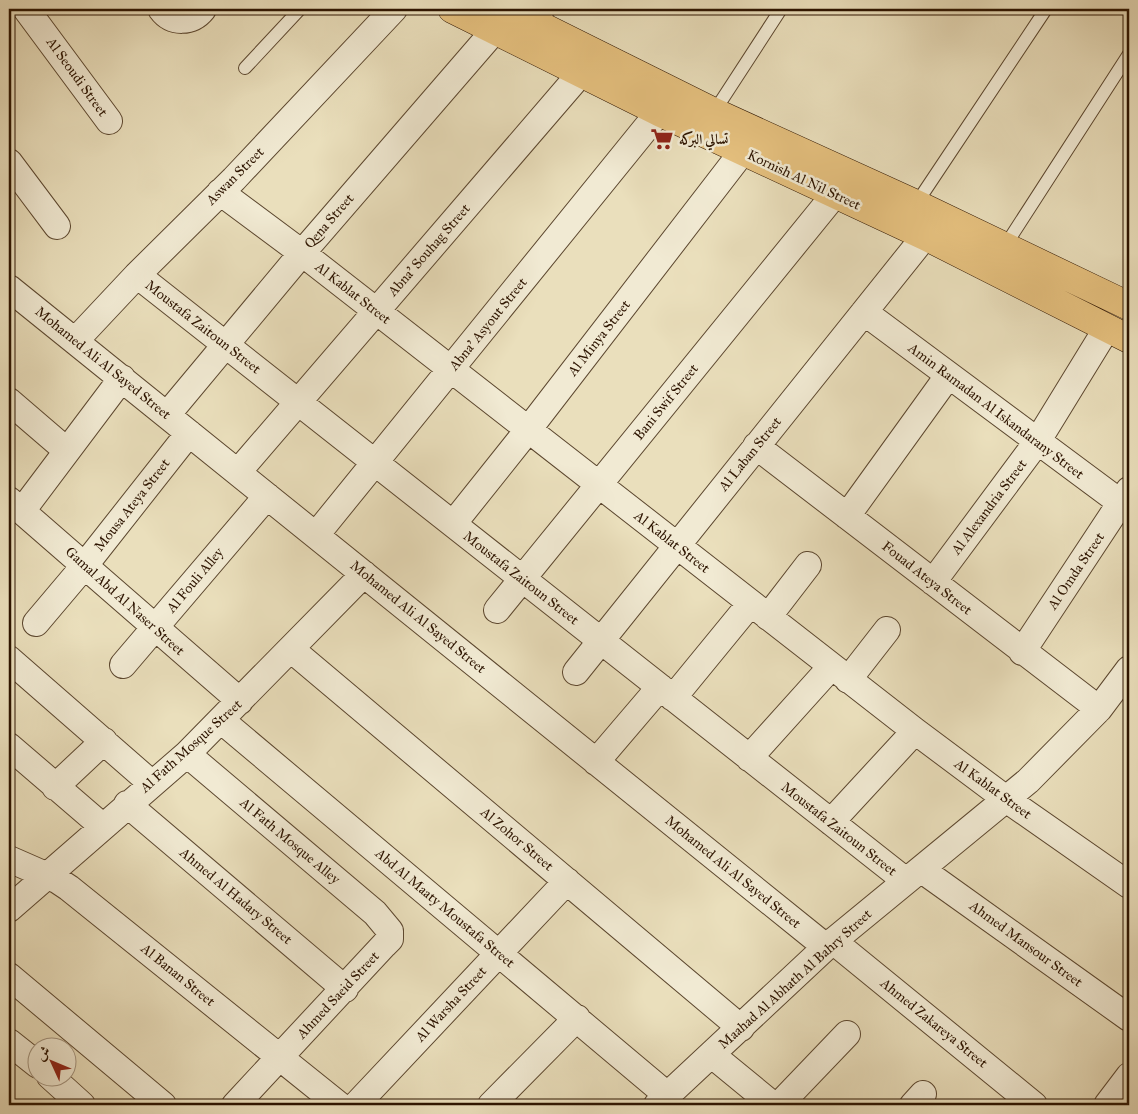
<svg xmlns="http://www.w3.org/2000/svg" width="1138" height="1114" font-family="'IM FELL Great Primer',Amiri,serif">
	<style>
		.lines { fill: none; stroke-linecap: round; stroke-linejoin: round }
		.lane-casing { stroke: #5c472f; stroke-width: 14 }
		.street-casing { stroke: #5c472f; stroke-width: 28 }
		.primary-casing { stroke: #2d1400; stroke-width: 29 }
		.lane { stroke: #f1ead3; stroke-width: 12 }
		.street { stroke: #f1ead3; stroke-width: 26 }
		.primary { stroke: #e5c07e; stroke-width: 28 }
		.labels { text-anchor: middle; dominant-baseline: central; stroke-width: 5; stroke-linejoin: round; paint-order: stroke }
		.street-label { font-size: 14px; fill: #2d1400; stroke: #f1ead3 }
		.poi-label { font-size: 14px; font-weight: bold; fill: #2d1400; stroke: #f1ead3; text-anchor: start }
	</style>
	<rect width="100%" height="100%" fill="#eadfbc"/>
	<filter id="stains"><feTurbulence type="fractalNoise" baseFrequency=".004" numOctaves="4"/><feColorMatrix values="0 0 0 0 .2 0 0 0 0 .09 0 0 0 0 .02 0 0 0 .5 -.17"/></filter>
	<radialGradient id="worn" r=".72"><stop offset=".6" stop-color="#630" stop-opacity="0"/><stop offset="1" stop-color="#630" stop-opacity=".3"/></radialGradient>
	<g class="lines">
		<defs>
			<path id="lane" d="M538,24l12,-15
				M245,68l55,-59
				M714,112l67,-103
				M916,204l130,-195
				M1005,246l124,-192"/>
			<path id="street" d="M26,9l83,112
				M161,9c11,15 31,14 42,0
				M9,162l48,64
				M220,192l82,61 613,478 91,68 123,86
				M137,275l769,606
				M9,288l817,659
				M864,312l265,197
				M75,341l62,-66 97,-96 160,-170
				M9,401l57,49
				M167,415l135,-162 192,-222
				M756,446l343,263
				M238,472l343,-399
				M9,500l231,201
				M22,511l100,-133
				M847,516l101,-140
				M453,524l75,-94 215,-279
				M316,535l343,-423
				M933,582l104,-140 70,-114
				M497,610l338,-416
				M768,617l40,-52
				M36,623l49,-58 104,-132
				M292,650l449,378
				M1022,652l107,-162
				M9,659l142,124
				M123,665l144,-169
				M576,672l349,-436
				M848,680l39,-50
				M673,698l77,-94
				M222,721l445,374
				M9,746l93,80
				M187,754l188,159 15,18v8l-6,6 -149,160
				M749,758l82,-91
				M596,762l64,-75
				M55,787l49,-46
				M127,804l218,185
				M831,822l84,-91
				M9,859l48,21 12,8 270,217
				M922,870l207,148
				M9,909l178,-155 177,-180
				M833,941l201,164
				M9,976l154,129
				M9,1042l29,23
				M712,1055l61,50
				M50,1076l32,29
				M356,1105l211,-224
				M491,1105l86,-87
				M657,1105l169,-158 202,-166 71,-72 30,-40
				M779,1105l68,-71
				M913,1105l10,-11
				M1107,1105l22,-29"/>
			<path id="primary" d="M452,9l207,103 266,124 204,103
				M507,9l207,103 202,92 213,102"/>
		</defs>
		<!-- lane casing -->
		<use href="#lane" class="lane-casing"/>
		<!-- street casing -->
		<use href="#street" class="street-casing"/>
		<!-- primary casing -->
		<use href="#primary" class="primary-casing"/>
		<!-- lane -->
		<use href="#lane" class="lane"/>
		<!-- street -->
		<use href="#street" class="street"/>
		<!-- primary -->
		<use href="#primary" class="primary"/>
	</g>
	<!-- icons -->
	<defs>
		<symbol id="supermarket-bare" viewBox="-9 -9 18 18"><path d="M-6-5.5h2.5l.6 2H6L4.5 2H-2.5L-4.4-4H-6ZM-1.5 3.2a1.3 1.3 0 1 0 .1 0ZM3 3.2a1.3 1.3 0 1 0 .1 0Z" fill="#8f2418" stroke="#f1ead3" stroke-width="2.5" paint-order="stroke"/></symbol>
	</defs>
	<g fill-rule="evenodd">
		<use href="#supermarket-bare" x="646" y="123" width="32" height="32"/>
	</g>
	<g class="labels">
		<!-- street labels -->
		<g class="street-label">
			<text transform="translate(77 77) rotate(54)">Al Seoudi Street</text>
			<text transform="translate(235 176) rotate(-45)">Aswan Street</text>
			<text transform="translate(804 180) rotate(25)">Kornish Al Nil Street</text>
			<text transform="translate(329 221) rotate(-49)">Qena Street</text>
			<text transform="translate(429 250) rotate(-49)">Abna' Souhag Street</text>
			<text transform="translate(353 293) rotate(38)">Al Kablat Street</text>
			<text transform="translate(488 324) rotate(-51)">Abna' Asyout Street</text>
			<text transform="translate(203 327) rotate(38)">Moustafa Zaitoun Street</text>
			<text transform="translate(599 338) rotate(-52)">Al Minya Street</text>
			<text transform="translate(103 363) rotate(39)">Mohamed Ali Al Sayed Street</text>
			<text transform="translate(666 402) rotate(-51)">Bani Swif Street</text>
			<text transform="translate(996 411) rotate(37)">Amin Ramadan Al Iskandarany Street</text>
			<text transform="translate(750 454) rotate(-51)">Al Laban Street</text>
			<text transform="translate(132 505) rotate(-52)">Mousa Ateya Street</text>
			<text transform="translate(989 507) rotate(-53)">Al Alexandria Street</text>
			<text transform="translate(672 542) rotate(38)">Al Kablat Street</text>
			<text transform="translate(1076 571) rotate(-56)">Al Omda Street</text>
			<text transform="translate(521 578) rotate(38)">Moustafa Zaitoun Street</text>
			<text transform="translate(927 578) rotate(38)">Fouad Ateya Street</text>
			<text transform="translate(195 580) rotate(-50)">Al Fouli Alley</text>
			<text transform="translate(125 601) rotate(42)">Gamal Abd Al Naser Street</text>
			<text transform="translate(418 617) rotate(39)">Mohamed Ali Al Sayed Street</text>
			<text transform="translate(191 746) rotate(-42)">Al Fath Mosque Street</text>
			<text transform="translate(993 789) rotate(36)">Al Kablat Street</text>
			<text transform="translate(839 829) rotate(38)">Moustafa Zaitoun Street</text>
			<text transform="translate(517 839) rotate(40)">Al Zohor Street</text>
			<text transform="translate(290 841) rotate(40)">Al Fath Mosque Alley</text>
			<text transform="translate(733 872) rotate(39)">Mohamed Ali Al Sayed Street</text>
			<text transform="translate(236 896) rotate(40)">Ahmed Al Hadary Street</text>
			<text transform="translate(445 908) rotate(40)">Abd Al Maaty Moustafa Street</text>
			<text transform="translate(1026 944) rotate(36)">Ahmed Mansour Street</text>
			<text transform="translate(178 975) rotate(39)">Al Banan Street</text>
			<text transform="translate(795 979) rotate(-42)">Maahad Al Abhath Al Bahry Street</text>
			<text transform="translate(338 995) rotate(-47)">Ahmed Saeid Street</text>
			<text transform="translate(451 1004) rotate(-47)">Al Warsha Street</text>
			<text transform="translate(934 1023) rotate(39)">Ahmed Zakareya Street</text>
		</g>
		<!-- poi labels -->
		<g class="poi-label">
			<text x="679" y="139">تسالي البركه</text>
		</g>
	</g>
	<!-- margin -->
	<rect width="1138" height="1114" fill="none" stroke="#eadfbc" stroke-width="30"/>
	<rect x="10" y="10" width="1118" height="1094" fill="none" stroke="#2d1400" stroke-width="2.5"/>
	<rect x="15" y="15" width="1108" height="1084" fill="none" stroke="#2d1400"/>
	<!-- north arrow -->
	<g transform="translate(52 1062) rotate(314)"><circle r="24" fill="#f1ead3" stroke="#a3947f"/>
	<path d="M0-4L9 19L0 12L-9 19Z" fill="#8f2418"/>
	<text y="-8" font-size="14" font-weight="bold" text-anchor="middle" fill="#2d1400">ش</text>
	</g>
	<rect width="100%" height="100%" filter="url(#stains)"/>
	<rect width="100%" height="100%" fill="url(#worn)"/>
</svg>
